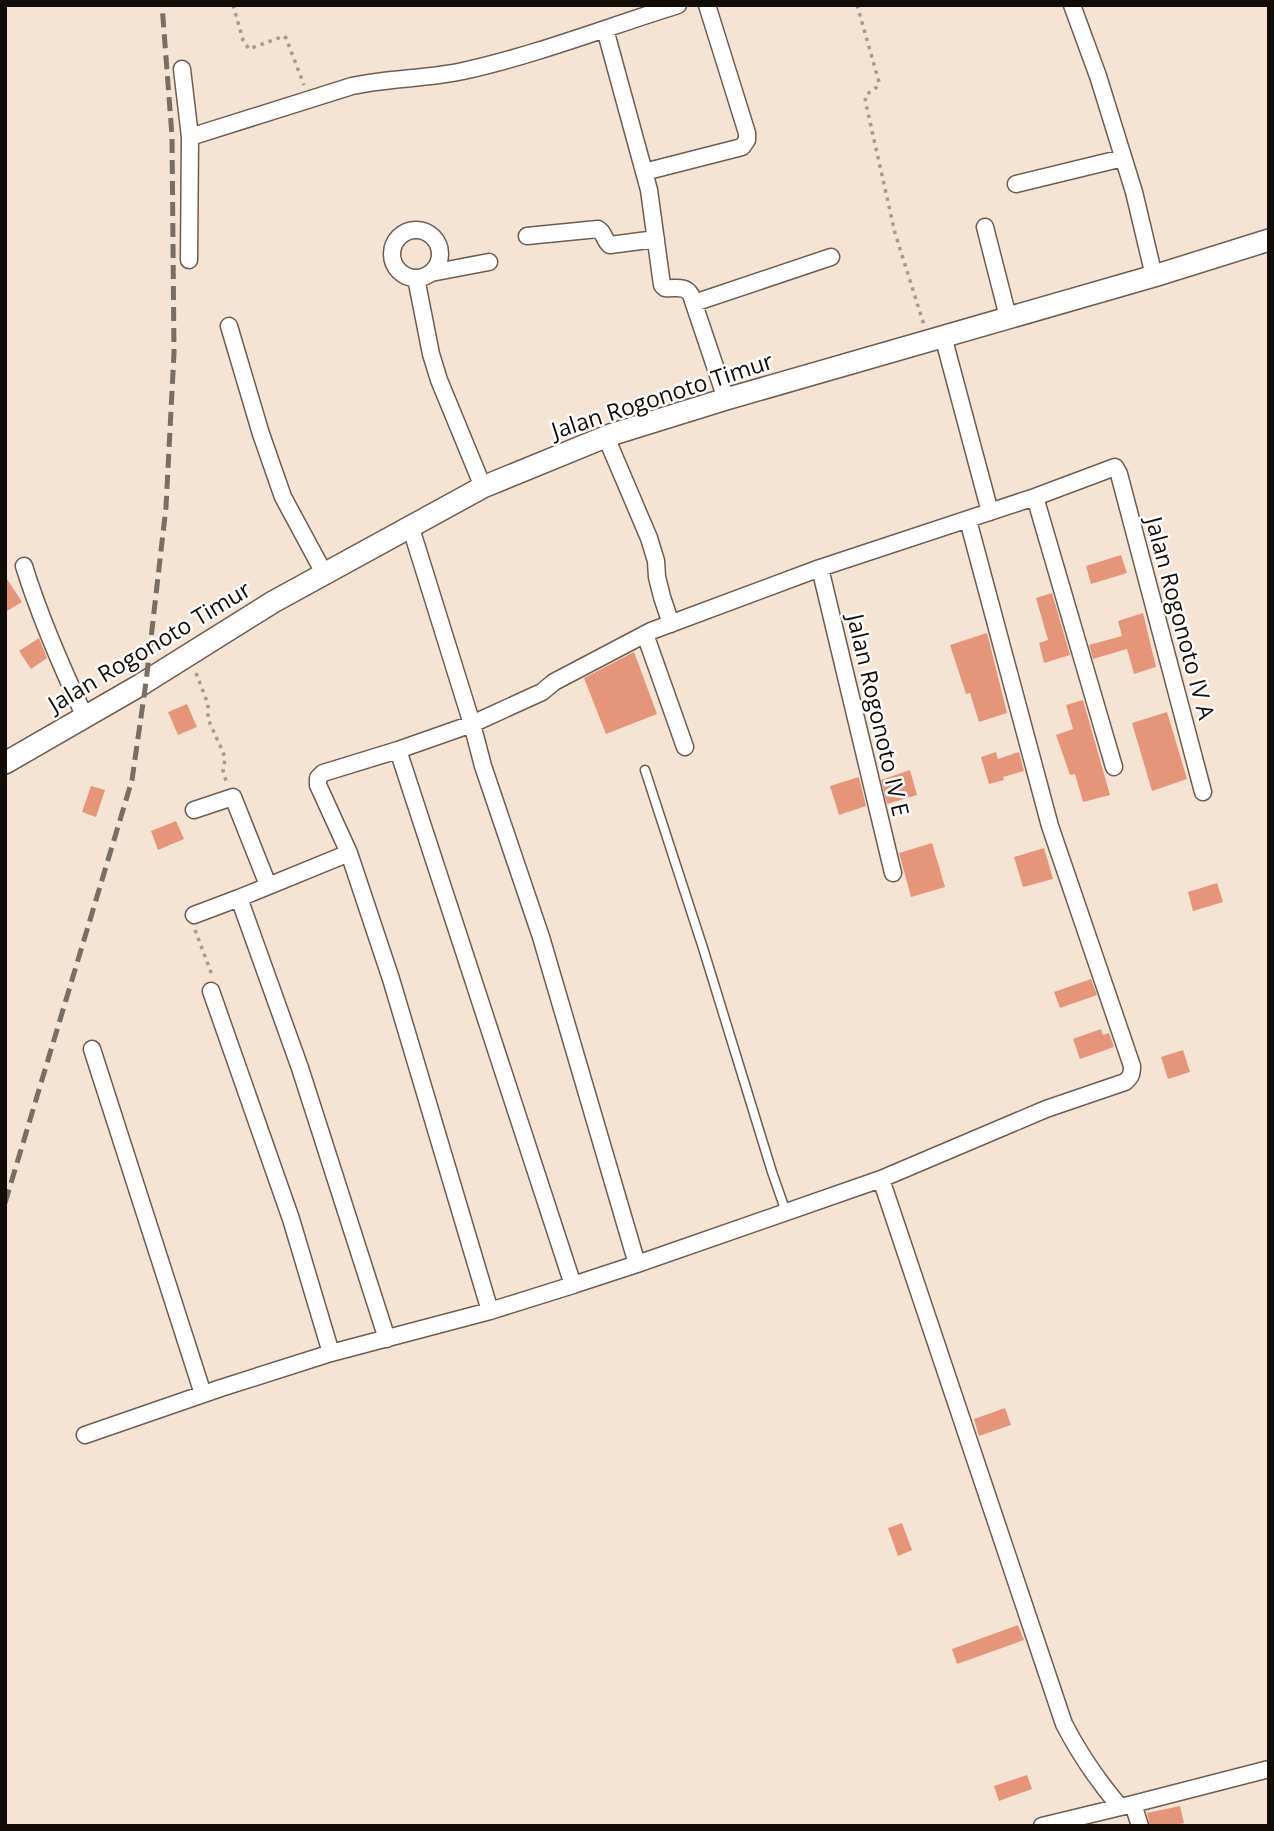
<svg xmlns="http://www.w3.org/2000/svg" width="1274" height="1831" font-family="'Open Sans',sans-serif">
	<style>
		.building { fill: #e5967a }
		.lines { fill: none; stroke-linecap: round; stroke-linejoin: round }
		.service-casing { stroke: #6d5d50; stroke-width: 11 }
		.minor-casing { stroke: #6d5d50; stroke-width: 19 }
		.secondary-casing { stroke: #6d5d50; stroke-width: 24 }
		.path { stroke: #a89a8f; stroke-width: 3.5; stroke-dasharray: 3.5 5; stroke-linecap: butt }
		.service { stroke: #fff; stroke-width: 8 }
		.minor { stroke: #fff; stroke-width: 16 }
		.secondary { stroke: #fff; stroke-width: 21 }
		.rail { stroke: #796e64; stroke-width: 5; stroke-dasharray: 14 7; stroke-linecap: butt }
		.labels { text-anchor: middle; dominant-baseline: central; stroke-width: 5; stroke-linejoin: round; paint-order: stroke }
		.street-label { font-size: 23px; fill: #120c07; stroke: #fff }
	</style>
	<rect width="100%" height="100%" fill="#f5e3d4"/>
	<!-- building -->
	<path class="building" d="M1121,555l6,18 -36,11 -5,-18z
		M5,576l17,26 -17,10z
		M1052,593l18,62 -26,8 -5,-20 9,-3 -12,-42z
		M1143,613l13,54 -22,7 -7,-25 -34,10 -4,-14 33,-9 -4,-15z
		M987,633l20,80 -28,9 -9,-29 -4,1 -16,-49z
		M39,638l8,20 -16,11 -12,-18z
		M634,652l23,62 -51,20 -22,-56z
		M1083,700l27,95 -27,7 -8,-28 -5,1 -14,-40 17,-6 -7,-24z
		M187,704l10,23 -19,8 -10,-23z
		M1167,712l20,67 -35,12 -20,-68z
		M996,752l2,7 21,-7 5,19 -21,6 1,3 -15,4 -8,-27z
		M910,770l7,25 -30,9 -6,-24z
		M859,777l7,29 -27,9 -9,-29z
		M91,786l14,4 -9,27 -14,-5z
		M176,821l8,18 -26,11 -7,-19z
		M932,843l13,44 -34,10 -12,-44z
		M1044,848l9,31 -30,8 -9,-30z
		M1217,883l6,19 -30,9 -5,-19z
		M1091,979l6,16 -37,13 -6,-16z
		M1101,1029l2,6 6,-2 5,14 -34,12 -7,-20z
		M1183,1050l7,22 -22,7 -7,-22z
		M1005,1408l6,17 -32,11 -5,-17z
		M902,1523l10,27 -14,6 -10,-28z
		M1018,1625l6,15 -67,24 -5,-15z
		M1027,1775l5,14 -33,12 -5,-15z
		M1180,1806l4,17 -13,3h-21l-3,-13z"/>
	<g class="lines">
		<defs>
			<path id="service" d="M645,770l58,178 69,224 14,40"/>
			<path id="minor" d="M1072,5l26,71 36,116 20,84
				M605,29l44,161 13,95 3,3c11,1 20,-3 26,7l35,104
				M182,69l8,68 -1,123
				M190,137l162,-51c36,-8 74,-7 111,-15 73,-16 144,-44 215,-66
				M644,172l98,-25 5,-7v-7l-40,-128
				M1016,184l107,-26
				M985,227l23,90
				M392 254a24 24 0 1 1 48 0a24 24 0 1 1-48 0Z
				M527,236l71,-7c7,4 6,12 12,16l46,-6
				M431,273l58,-11
				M416,278l15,76 8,26 44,107
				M694,303l137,-46
				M229,326l32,108 22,63 41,76
				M943,336l47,176
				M606,437l43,101 7,23 1,16 5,20 9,27
				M1035,497l79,270
				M410,525l62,199 11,42 58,171 96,327
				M24,566c16,52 38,102 61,151
				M820,568l73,305
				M645,634l40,113
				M398,750l-75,23 -5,5v7l31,68 42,126 99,332
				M194,810l39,-13 35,88
				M349,853l-110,45 61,170 87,271
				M194,915l45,-17
				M211,991l80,228 40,134
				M92,1049l111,345
				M881,1179l165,-70 79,-27c6,-5 7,-8 7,-16l-82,-240 -82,-306
				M85,1435l136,-47 110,-35 159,-42 83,-26
				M1133,1804l7,22
				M1120,1807c-22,-26 -40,-52 -56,-83l-183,-545 -244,85 -64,21 -175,-535 74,-26 70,-32 12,-10 97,-51 169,-63 215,-71 80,-30 4,7 84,318
				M1042,1826l91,-22 136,-35"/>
			<path id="secondary" d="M5,763l137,-79 131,-82 210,-115 127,-52 116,-36 428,-123 115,-36"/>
		</defs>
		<!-- service casing -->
		<use href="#service" class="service-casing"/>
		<!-- minor casing -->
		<use href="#minor" class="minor-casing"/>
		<!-- secondary casing -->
		<use href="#secondary" class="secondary-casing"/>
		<!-- path -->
		<path class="path" d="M233,5l10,35 6,9 35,-13 2,2 18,47
			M857,5l22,77c-2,9 -10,8 -14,15l1,7 29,129 29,92
			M196,673l12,31v15l15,33 2,7 -2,12 4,13
			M195,930l17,45"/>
		<!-- service -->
		<use href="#service" class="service"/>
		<!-- minor -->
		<use href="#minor" class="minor"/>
		<!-- secondary -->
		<use href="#secondary" class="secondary"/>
		<!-- rail -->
		<path class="rail" d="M5,1203l127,-423 14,-98 20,-175 8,-154 -2,-217 -10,-131"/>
	</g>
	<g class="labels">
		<!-- street labels -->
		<g class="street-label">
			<text transform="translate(662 395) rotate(-18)">Jalan Rogonoto Timur</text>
			<text transform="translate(1181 618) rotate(75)">Jalan Rogonoto IV A</text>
			<text transform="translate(149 646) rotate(-31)">Jalan Rogonoto Timur</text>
			<text transform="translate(879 715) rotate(77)">Jalan Rogonoto IV E</text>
		</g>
	</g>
	<!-- border -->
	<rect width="1274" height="1831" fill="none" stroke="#120c07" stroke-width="14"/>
</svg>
